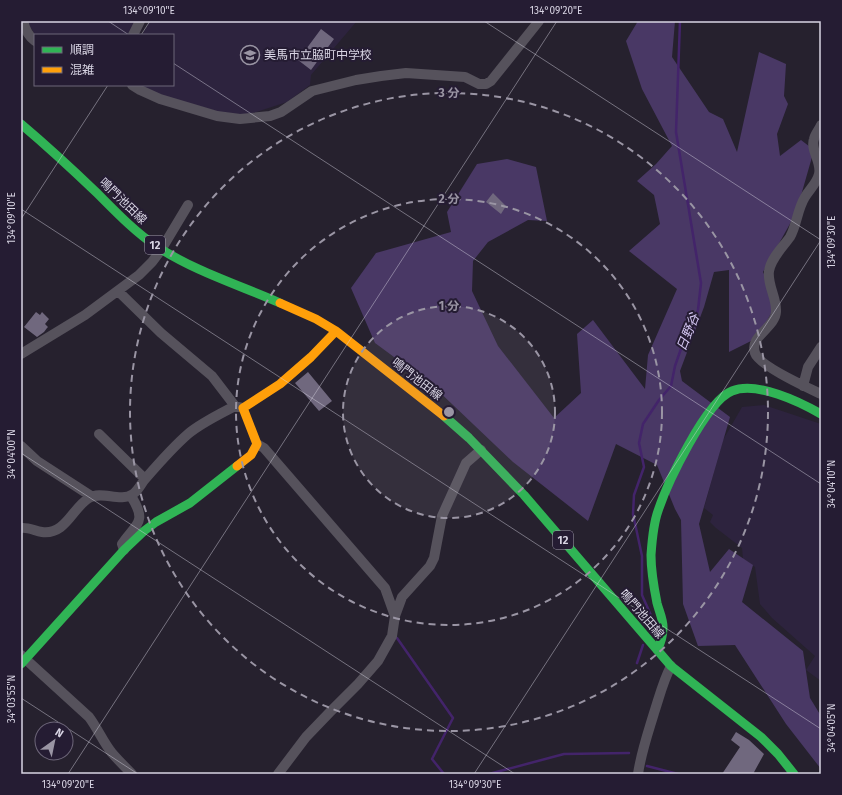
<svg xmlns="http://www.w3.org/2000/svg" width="842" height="795" font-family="'Fira Sans','Noto Sans JP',sans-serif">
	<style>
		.built { fill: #2d233e }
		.green { fill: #493865 }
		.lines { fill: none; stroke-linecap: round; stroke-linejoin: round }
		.stream { stroke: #43246a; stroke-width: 2.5 }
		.building { fill: #70687e }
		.street { stroke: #56525c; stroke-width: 10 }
		.fast { stroke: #30b455; stroke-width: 9 }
		.slow { stroke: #ff9f0a; stroke-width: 9 }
		.ticks { fill: none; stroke: #d8d4e3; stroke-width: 1; stroke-opacity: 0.45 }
		.ring { fill: none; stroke: #9a95a4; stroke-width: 2; stroke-dasharray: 7 5 }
		.labels { text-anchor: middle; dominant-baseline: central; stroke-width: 4; stroke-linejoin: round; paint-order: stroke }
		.shield { fill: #251c33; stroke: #a29dae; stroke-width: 1 }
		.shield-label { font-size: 11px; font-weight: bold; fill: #d8d4e3 }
		.poi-label { font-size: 12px; fill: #d8d4e3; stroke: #251c33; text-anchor: start }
		.street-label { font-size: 12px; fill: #d8d4e3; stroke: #251c33 }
		.water-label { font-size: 13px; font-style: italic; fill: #d5c7f3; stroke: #251c33 }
		.centre { fill: #9a95a4; stroke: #251c33; stroke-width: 2 }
		.ring-label { font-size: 12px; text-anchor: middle; font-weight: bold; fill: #9a95a4; stroke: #251c33; stroke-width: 4; stroke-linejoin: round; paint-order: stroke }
		.neatline { fill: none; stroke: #d8d4e3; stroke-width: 1.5 }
		.ticks-label { font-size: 10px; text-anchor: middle; fill: #d8d4e3 }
	</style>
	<rect width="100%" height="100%" fill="#26212e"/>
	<!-- built -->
	<path class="built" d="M27,21h109l-7,14h-94z
		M150,21h207l-46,54 -1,10 -23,17 -40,13 -24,-2 -63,-18 -18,-8 2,-2h29v-50h-31z
		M764,405l57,19v257l-15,-11 9,-14 -43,-38 -12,-14 -5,-37 -12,-8 -1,-11 -26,-20 -6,-6 3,-7 -9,-7 19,-68 19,-33z"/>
	<!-- green -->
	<path class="green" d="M638,21h37l-3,36 37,55 14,7 14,33 22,-100 27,12 -2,32 4,8 -11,30 3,22 21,-16 13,10 -18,63 -33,59 14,31 -20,35 -28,14v-82l-15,2 -10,35 -24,64 2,10 48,36 -31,107 11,48 19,-23 24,16 -11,37 61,49 7,47 11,18v53l-35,-45 -51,-79 -37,1 -15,-42 -2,-84 -6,-11 -18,-44 -41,-21 -28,77 -75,-59 -81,-77 -57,-42 -24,-55 25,-35 75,-21 -4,-20 30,-48 30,-5 29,8 11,54 -19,-1 -40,22 -15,19 -1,30 26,55 56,72 27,-25 -4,-59 16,-14 52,69 3,-34 29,-66 -48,-38 31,-27 -6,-29 -17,-14 19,-17 16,-18 -30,-57 -16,-48z"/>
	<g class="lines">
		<!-- stream -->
		<path class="stream" d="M649,629l4,-9 -11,-25v-39l-9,-42 1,-19 10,-28 -5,-24 4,-19 16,-24 12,-14 4,-20 8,-23 9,-15 6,-18 3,-27 -25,-151 4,-111
			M397,638l56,80 -21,41 12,15
			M637,663l6,-18
			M647,766l31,8
			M489,774l75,-20 65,-1"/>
	</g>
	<!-- building -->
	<path class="building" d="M321,29l13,10 -23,31 -13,-10z
		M493,193l13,13 -5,8 -15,-12z
		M36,312l4,3 2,-3 7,7 -4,5 3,3 -1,1 -3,4 -7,5 -13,-10z
		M308,372l24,29 -13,10 -24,-28z
		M736,732l13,8 15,14 -11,20h-31l18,-27 -9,-7z"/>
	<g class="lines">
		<!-- street -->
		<path class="street" d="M23,21c2,8 5,15 12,20
			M133,35l7,-14
			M132,85l8,5 20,9 57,17 23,3 30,-3 11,-4 31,-21 44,-11 25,-4 25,-3 59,4 14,7h7l5,-3 48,-60
			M821,125c-2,5 -6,9 -7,14 -4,11 8,23 5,35 -2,9 -10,16 -14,23 -8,13 -8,28 -15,40 -7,10 -19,21 -21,34 -2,14 8,27 7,41 -1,16 -27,24 -21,41 4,13 53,35 66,41
			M118,291l43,42 51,43 23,30
			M21,354l64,-39 54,-40 13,-13 9,-12 27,-45
			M803,386l5,-19 13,-20
			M99,434l46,45
			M257,444l7,4 121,140 10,28
			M21,446l16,15 54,35
			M21,528c7,-1 14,3 21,4 24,3 30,-24 47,-34 13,-8 31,5 44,-4 6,-4 8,-11 13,-16 13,-15 27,-31 42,-44 13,-11 32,-20 47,-28l8,2
			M124,550l-2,-6c14,-21 26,-21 9,-48
			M21,655l68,62c9,12 14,25 23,36 6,7 13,14 20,21
			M278,774l28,-37 24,-25 28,-28 20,-23 14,-25 3,-20 7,-19 28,-31 4,-8 8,-42 24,-53 15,-13
			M638,774c3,-21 10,-41 16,-61 5,-15 9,-32 17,-47"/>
		<!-- fast -->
		<path class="fast" d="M21,124c26,22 52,46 76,69 19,19 37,38 59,53 38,25 83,39 124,57
			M444,416l25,22 55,57 147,171 90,71 17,17 16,20
			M657,650c4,-7 6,-15 6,-23 0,-8 -4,-16 -6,-24 -3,-15 -6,-32 -6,-48 1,-14 2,-30 7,-44 9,-27 48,-110 74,-120 25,-10 68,11 89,23
			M21,664l103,-114 20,-19 12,-9 34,-19 47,-37"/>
		<!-- slow -->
		<path class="slow" d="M280,303l36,16 20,12 108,85
			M237,466l14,-11 6,-11 -14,-36 37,-24 31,-27 25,-26"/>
	</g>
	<!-- ticks -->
	<path class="ticks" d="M108,21l21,14M484,21l337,219M141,35l9,-14M173,63l648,421M21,209l800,520M21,219l87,-134M21,453l494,321M21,698l117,76M68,774l489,-753M474,774l347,-534"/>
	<!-- distance rings -->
	<circle cx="449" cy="412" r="106" fill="#9a95a4" fill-opacity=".12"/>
	<g class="ring">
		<circle cx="449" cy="412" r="106"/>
		<circle cx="449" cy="412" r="213"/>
		<circle cx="449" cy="412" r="319"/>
	</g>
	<!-- icons -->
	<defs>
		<symbol id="school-ring" viewBox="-11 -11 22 22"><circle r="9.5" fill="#251c33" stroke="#9a95a4" stroke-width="1.5"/><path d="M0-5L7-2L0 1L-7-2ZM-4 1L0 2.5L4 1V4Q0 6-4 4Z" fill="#9a95a4"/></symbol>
	</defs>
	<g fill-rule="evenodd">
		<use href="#school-ring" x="239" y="44" width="22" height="22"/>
	</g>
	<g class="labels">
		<!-- shield labels -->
		<g class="shield">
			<rect x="145" y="236" width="20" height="18" rx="3"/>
			<rect x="553" y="531" width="20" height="18" rx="3"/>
		</g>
		<g class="shield-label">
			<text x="155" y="245">12</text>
			<text x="563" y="540">12</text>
		</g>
		<!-- poi labels -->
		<g class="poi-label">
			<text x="264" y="55">美馬市立脇町中学校</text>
		</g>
		<!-- street labels -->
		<g class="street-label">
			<text transform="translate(123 201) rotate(44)">鳴門池田線</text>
			<text transform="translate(417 379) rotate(38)">鳴門池田線</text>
			<text transform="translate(642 614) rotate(49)">鳴門池田線</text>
		</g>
		<!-- water labels -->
		<g class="water-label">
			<text transform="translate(688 332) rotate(-68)">日野谷</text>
		</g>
	</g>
	<circle cx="449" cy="412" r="6" class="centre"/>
	<g class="ring-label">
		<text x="449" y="97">3 分</text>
		<text x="449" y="203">2 分</text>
		<text x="449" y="310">1 分</text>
	</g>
	<!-- border -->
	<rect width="842" height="795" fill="none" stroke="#251c33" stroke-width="44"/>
	<!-- legend -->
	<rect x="34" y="34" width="140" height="52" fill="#251c33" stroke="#6d6679"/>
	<rect x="42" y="47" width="20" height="6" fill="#30b455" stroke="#6d6679"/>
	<text x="70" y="54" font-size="12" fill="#d8d4e3">順調</text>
	<rect x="42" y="67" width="20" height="6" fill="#ff9f0a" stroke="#6d6679"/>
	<text x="70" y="74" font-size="12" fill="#d8d4e3">混雑</text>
	<!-- north arrow -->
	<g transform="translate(54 741) rotate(33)"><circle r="19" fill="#251c33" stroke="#6d6679"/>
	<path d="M0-3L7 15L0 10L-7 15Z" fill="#9a95a4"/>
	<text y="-6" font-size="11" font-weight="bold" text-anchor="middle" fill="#d8d4e3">N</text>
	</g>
	<rect x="22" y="22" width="798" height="751" class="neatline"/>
	<g class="ticks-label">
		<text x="149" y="14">134°09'10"E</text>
		<text x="556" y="14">134°09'20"E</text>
		<text transform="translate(11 218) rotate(-90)" y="4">134°09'10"E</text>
		<text transform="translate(831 242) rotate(-90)" y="4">134°09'30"E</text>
		<text transform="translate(11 454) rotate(-90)" y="4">34°04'00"N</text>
		<text transform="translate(831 484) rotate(-90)" y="4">34°04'10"N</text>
		<text transform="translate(11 699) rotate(-90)" y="4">34°03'55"N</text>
		<text transform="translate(831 728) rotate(-90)" y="4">34°04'05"N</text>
		<text x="68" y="788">134°09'20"E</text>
		<text x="475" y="788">134°09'30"E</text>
	</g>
</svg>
